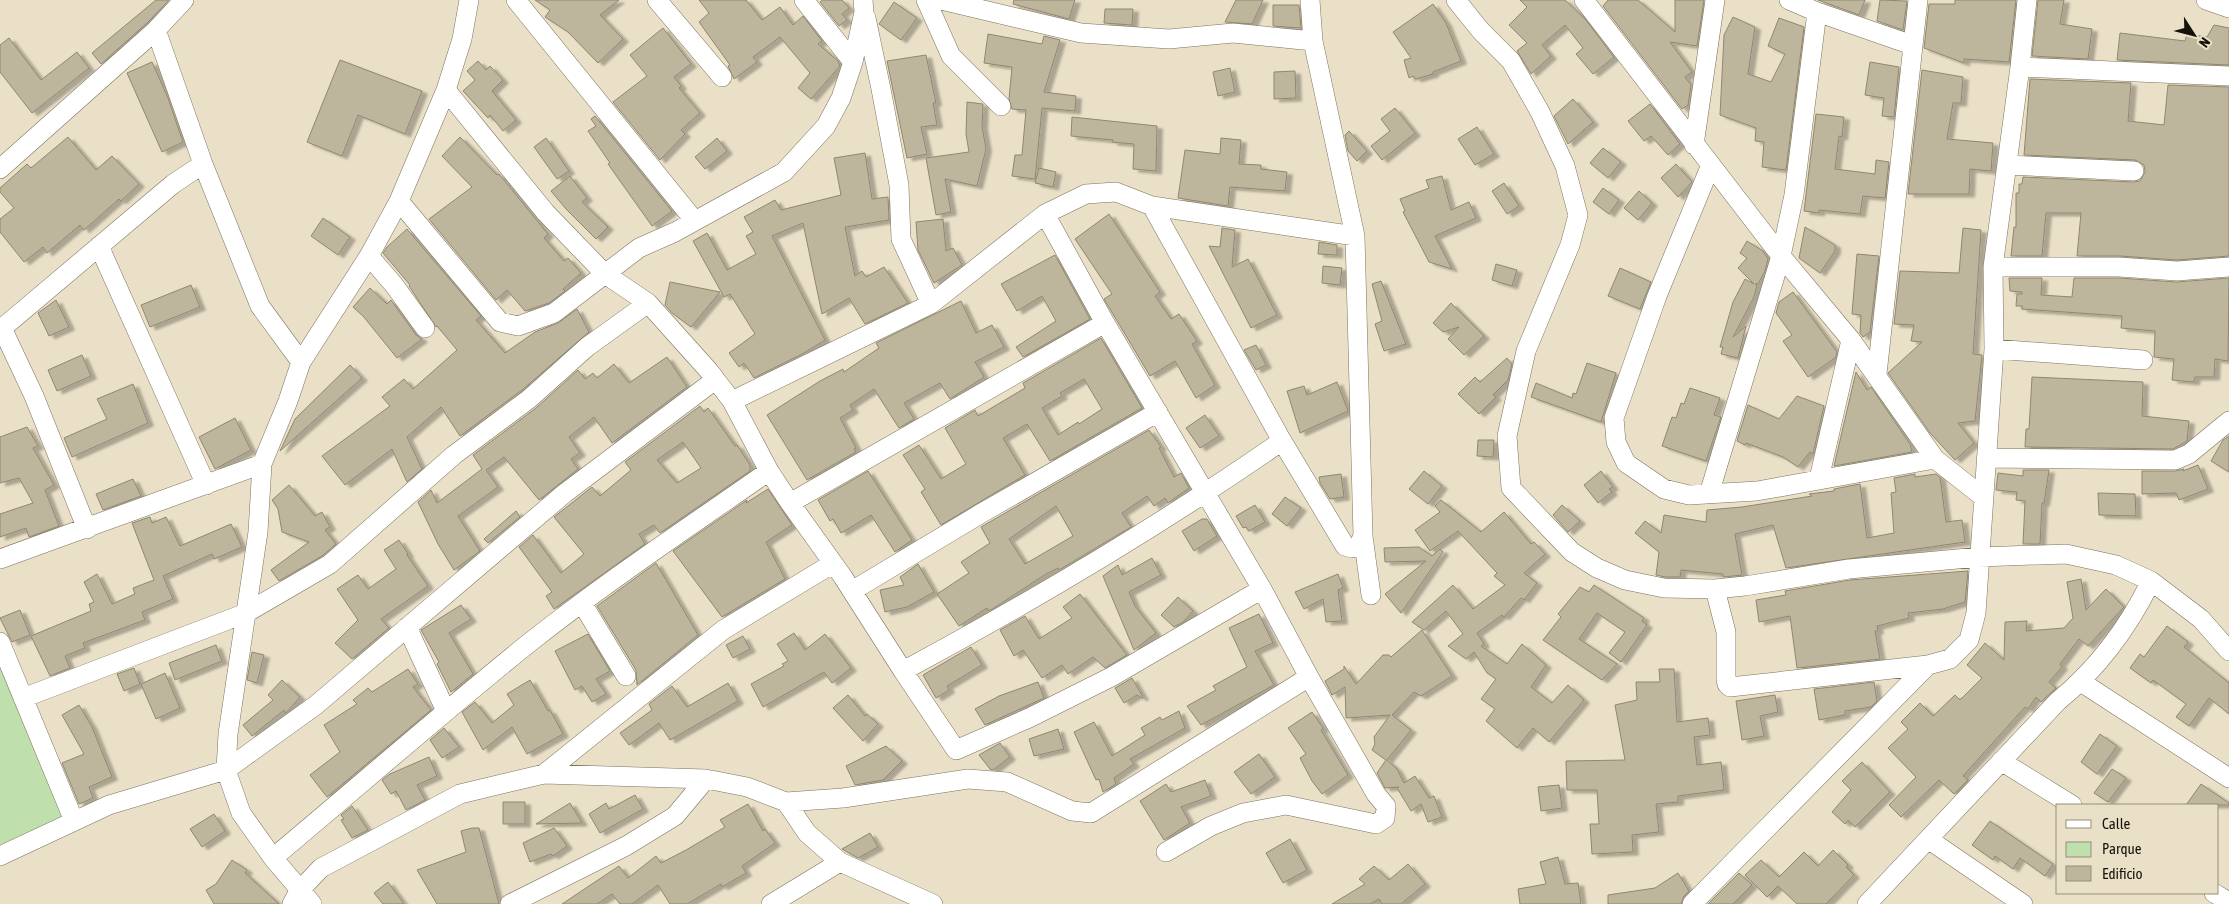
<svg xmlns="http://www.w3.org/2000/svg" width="2229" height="904" font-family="'Asap Condensed',sans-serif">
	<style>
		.green { fill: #bfdfad }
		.building { fill: #beb59d; stroke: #8f876f; fill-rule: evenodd; filter: url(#shadow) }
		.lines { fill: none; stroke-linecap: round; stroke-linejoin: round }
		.minor-casing { stroke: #7a725b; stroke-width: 20 }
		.minor { stroke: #fff; stroke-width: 19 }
	</style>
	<defs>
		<filter id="shadow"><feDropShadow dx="5.5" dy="3" stdDeviation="1" flood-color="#0004"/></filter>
	</defs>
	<rect width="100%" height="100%" fill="#eae0c7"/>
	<!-- green -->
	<path class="green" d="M0,641l74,180 -74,35z"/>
	<!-- building -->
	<path class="building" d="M156,0h13l-21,22 -47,42 -9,-11z
		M535,0h84l-19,15 23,24 -25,24 -30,-31 -23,-15 5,-7z
		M699,0h47l16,20 18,-13 13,18 10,-9 19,25 -4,3 20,17 2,5 -29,33 -13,-11 12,-15 -30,-36 -27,20 4,5 -23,17 -6,-13 2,-1 -31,-43 10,-9z
		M823,0h19l7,8 -7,6 5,6 -8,6 -19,-24z
		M1014,0h61l-6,19 -56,-15z
		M1236,0h27l-11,24 -27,-2z
		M1520,0h45l20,19 29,38 -21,17 -17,-20 7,-6 -18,-23 -23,20 9,11 -20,18 -14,-23 10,-8 -18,-18 18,-18z
		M1608,0h30l37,32v-32h29l-7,46 -27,-4 22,30 -7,5 6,8 -3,20 -6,4 -79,-103z
		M1818,0h47l-6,15z
		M1880,0l27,1 -4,29 -26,-9z
		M1955,0h61l-7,62 -45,-3v4l-40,-15 5,-44h26z
		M2038,0h26l-4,24 32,5 -4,30 -56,-3z
		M894,2l23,16 -16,22 -22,-16z
		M1433,4l13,19 15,38 -28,11v2l-17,5 -3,-3 -4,2 -5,-18 7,-2 -18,-26z
		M1273,5h26l2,23 -28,-2z
		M1105,9h28l-1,16 -28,-2z
		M1733,17l22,10 -7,47 23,8 14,-28 -17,-8 11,-28 25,9 -18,143 -24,-3 2,-25 -9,-1 1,-13 -36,-13 4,-80z
		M2214,25l15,3v37l-112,-5 3,-27 65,8 2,-7 20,3z
		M663,28l28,36 -17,13 7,9 -2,2 21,25 -19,17 4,4 -25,26 -47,-58 34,-26 -17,-21z
		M988,34l54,10 2,-8 16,4 -16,52 32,4 -1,15 -33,-3 -7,71 -23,-3 3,-21h7l4,-45 -14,-1 -3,-10 3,-32 -28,-4z
		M9,38l32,42 36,-28 12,16 -57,45 -32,-41v-27z
		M926,55l10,48h-3l4,22 -16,2 6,27 -20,4 -20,-97z
		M340,60l82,31 -17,43 -47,-19 -16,41 -35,-14z
		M478,61l8,9 4,-4 13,14 -11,11 24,29 -13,11 -13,-16 -2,3 -25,-27 12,-11 -8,-9z
		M152,62l16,36 15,44 -21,10 -35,-79z
		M1870,62l29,5 -5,50 -12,-1 2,-18 -19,-3z
		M1230,68l5,24 -17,4 -5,-24z
		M1922,70l41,7 -2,26h-8l-6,36 46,4 -2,28 -21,-2 -1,25h-61z
		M1295,71l1,27 -22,1v-27z
		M2030,79l101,4 -3,38 36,4 4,-40 61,2v169l-52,4 -57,-4h-43l4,-43h-35l-4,43h-31l3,-29h2v-34h3v-9h3l1,-7 110,5 7,-1 5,-9 -1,-7 -9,-5 -111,-5z
		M1573,99l20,23 -25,22 -14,-28z
		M967,102l16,2 -1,22 4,23 -9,37 -32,-7 6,33 -15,3 -10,-57 43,-6 -3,-18z
		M1650,104l30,40 -12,11 -17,-19 -7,5 -16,-20z
		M1395,108l20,25 -33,27 -11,-14 19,-15 -9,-12z
		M1816,114l28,3 -2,20 -3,-1 -4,33 40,5 1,-14 13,2 -4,36 -22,-2 -3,18 -41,-4v3l-15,-2z
		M595,116l77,95 -20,15 -44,-62 2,-1 -22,-32 8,-5 -5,-7z
		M1072,117l85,9 -1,45 -23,-2 1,-25 -22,-2 1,-2 -42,-4z
		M1477,127l17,27 -19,11 -17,-26z
		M1349,131l18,20 -10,10 -9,-10 -3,-16z
		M68,137l28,33 16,-14 27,28 -18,17 -2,-2 -35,31 -4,-5 -33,28 -4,-6 -19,15 -24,-30v-13l14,-11 -14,-16v-4l27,-24 4,4z
		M460,137l37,38 2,-1 49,60 -4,4 20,23 4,-3 13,15 -18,16 2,2 -16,12 -24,8 -18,-21 -11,10 -67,-81 43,-32 -30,-31z
		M546,138l23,33 -12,8 -23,-32z
		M717,138l10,13 -22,18 -10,-12z
		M1221,138l20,2 -2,24 22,1v4l26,3 -2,19 -55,-4 -2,19 -50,-8 7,-48 35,4z
		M1603,148l18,14 -13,16 -18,-15z
		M865,153l7,46 16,-2 1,23 -44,7 10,49 7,-5 4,6 18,-10 24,36 -43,21 -16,-26 -27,16 -19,-91 -31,13 53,104 -21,13 -50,25 -10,-15 -5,4 -10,-14 26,-19 -25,-40 -6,3 -31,-56 14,-8 20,37 29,-16 -10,-18 7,-4 -9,-15 31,-17 6,10 60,-15 -7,-37z
		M1676,164l16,18 -14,15 -17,-19z
		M1039,168l17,4 -3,15 -18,-4z
		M570,176l17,22 -5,4 26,25 -12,12 -30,-30 -15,-18z
		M1442,176l9,34 18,-8 7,16 -41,18 17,33 -23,-7 -26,-50 2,-1 -5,-12 29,-11 -3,-8z
		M1504,183l15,23 -12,8 -15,-23z
		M1603,188l16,12 -10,14 -16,-12z
		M1639,191l13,12 -14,17 -14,-12z
		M1109,214l51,78 -5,4 16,23 8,-5 18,27 -5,3 23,41 -19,13 -21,-37 -25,15 -46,-77 8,-5 -37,-55z
		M323,218l27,19 -12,18 -27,-19z
		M943,219l3,32 7,-3 9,17 -28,18 -16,-33 -2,-28z
		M1805,227l30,18v6l-15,22 -21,-15z
		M1222,228l13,2 -3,37 16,-8 29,56 -26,13 -42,-82 11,1z
		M1963,228l18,2 -8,124 9,1 -7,66 -17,2 16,20 -19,17 -25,-27 -42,-60 34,-31 -11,-1 3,-16 -20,-1 6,-53 59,2z
		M407,229l74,87 -5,4 29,33 30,-21 23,-9 19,-14 12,23 -67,58 -62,46 -19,-29 -34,30 15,32 -15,13 -15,-33 -47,36 -23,-29 68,-50 -8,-9 22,-18 9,10 44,-39 -20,-24 -1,1 -27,-41 1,-1 -27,-32 4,-6z
		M1747,241l16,10 5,8 -3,12 -7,13h-3l2,1 -3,12 -21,40 13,-11 -8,32 -17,-4 2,-7h-3l13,-45 12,-23 9,5 -16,-16 9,-10 -7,-5z
		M1319,242l18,3v10l-19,-1z
		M1857,254l22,2 -9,76 -7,5 -3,-4 1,-18 -9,-1z
		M1055,255l35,64 -67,38 -7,-10 40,-26 -14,-25 -25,15 -16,-27z
		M1496,264l21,6 -5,16 -20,-6z
		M1323,266l19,2 -2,17 -18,-2z
		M1620,268l31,14 -11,27 -32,-13z
		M2009,278h33l-1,17 31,2 2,-19h45l57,4 53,-4 -1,83 -13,-2 -1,18h-19l-1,5 -22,-2 2,-21 -20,-2 1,-26 -34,-3 1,-12 -100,-7v-3h-6l1,-12h5v-2l-12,-1z
		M1381,281l25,63 -22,7 -9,-27 7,-3 -10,-37z
		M670,282l50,10 -29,35 -19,-14 -7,-8z
		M191,285l9,22 -50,20 -9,-22z
		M370,288l17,16 4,-4 25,35 6,4 -25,19 -34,-42 -10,-9z
		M1793,292l44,60 -1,5 -28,20 -25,-36 9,-6 -16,-22 3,-11z
		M56,300l13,27 -20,9 -11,-23z
		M961,301l15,32 16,-8 12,22 -29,15 9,15 -34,22 -10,-16 -36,20 10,16 -15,9 -25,-39 -24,16 3,5 -13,8 16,30 -2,1 2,3 -49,28 -40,-65 53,-34 23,-12 1,3 35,-24 -3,-5z
		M1451,303l33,33 -20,19 -16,-16 11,-12 -16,5 -10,-9z
		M1101,338l41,70 -92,53 -23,-37 -24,14 22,37 -84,50 -20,-33 4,-3 -22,-34 16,-10 22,34 25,-15 -21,-36 30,-18 3,6 47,-28 -2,-5zM1084,379l18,30 -23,15 -1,-2 -20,13 -16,-27 20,-12 -2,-3z
		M1256,345l10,20 -10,5 -12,-20z
		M82,355l9,21 -34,15 -9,-21z
		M667,357l20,30 -75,56 -18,-26 -25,20 11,16 -9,6 7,10 -39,31 -35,-43 -18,13 12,17 -40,29 22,35 -26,19 -16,-26 -20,-42 13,-12 6,13 45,-34 -9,-14 63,-47 42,-38 7,9 8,-6 4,5 17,-14 15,19z
		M1507,358l5,6 -4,16 -15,15 3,2 -17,17 -21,-20 17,-17 5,5z
		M1587,363l29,10 -15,49 -70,-25 5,-14 36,15 1,-5 3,1z
		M350,365l12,13 -82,73 15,-32z
		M1856,372l11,18 4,-3 39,57 2,8 -78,14z
		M2032,377l111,5 -1,34 47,5 -2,20 -14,8 -148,-2 1,-18h3z
		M1337,382l11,29 -48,22 -13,-42 17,-5 3,9z
		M133,384l15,39 -76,34 -8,-19 43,-19 -10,-20z
		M1690,388l30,10 -6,17 7,2 -15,44 -44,-15 10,-29 4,1 5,-15 3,1z
		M1797,396l27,10 -11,48 -3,-2 -12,15 -15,-10 -37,-14 -1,2 -8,-4 11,-36 31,14z
		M700,406l4,6 4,-4 27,38 2,-1 13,20v6l-90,62 -6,-8 -15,9 6,10 -91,65 -8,-13 6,-4 -33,-45 14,-12 28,38 23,-19 -30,-37 38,-30 8,9 31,-26 -6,-8zM683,442l18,26 -24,15 -20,-23z
		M1205,415l14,21 -19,12 -14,-20z
		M235,418l16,32 -36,19 -16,-32z
		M27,427l11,19 -5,2 21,37 -9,5 14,36 -30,11 -3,-9 -26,9v-23l33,-11 -14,-25 -19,5v-46z
		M1149,430l12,17 -2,1 15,29 7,-4 8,15 -21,15 -3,-5 -11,8 -7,-10 -25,17 9,14 -72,43 -1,-2 -12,6 -52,34 -6,3 -1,-3 -28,18 -22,-32 32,-21 -8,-11 29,-19 -9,-16zM1056,506l17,30 -48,28 -16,-25z
		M2229,436v36l-18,-11 12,-21z
		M1478,440h16l-1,17 -16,-1z
		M2198,465l10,24 -29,11 -3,-7 -34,1v-23h33l9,-2 -1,2z
		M2023,470h26l-5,33h-2l-2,41h-17l2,-43 -9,-1 1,-8 -21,-2 2,-17 25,3z
		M868,471l44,69 -17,12 -24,-37 -30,18 -8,-14 -3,2 -12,-21z
		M1424,471l18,15 -14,18 -19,-15z
		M1601,471l12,16 -4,2 3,3 -14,11 -14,-18z
		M1341,474l3,23 -14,2 -10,-16 -1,-6z
		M1915,474v3l21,-3 4,3 6,45 16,-2 3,22 -179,26 -13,-43 -38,9 7,41 -19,2v-3l-42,-4 -1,7h-15l-9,-2 3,-23 -24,-19 10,-12 16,12 3,-18 42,7 1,-12 35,-3 70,-11 -3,-2 25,-3v-2l26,-5 7,54 27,-5 -3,-40 5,-1 -2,-14z
		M133,479l8,17 -38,14 -7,-16z
		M289,485l26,31 7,-4 8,15 -5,3 11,14 -14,12 -43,25 -8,-11 38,-28 -27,-10 -4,-23 -6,-9z
		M768,489l24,36 -26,17 19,37 -63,38 -49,-66 74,-51 -1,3z
		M2098,493l37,1 1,22 -37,-1z
		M1285,497l16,11 -14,18 -15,-12z
		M1441,500l40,32 23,-20 27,32 3,-2 11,12 -21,19 13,10 -13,17 -3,-2 -17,19 -2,-2 -25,18 7,11 -3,2 26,18 15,-20 24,21 -15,22 21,16 16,-18 16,15 -35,42 -16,-14 -16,20 -31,-27 9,-12 -14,-10 15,-20 -9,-6 -13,-21 -8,7 -18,-13 15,-12 -17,-23 -22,19 -12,-8 41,-37 20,24 32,-24 -11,-9 3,-3 -39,-42 -28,20 -15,-21 25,-18 -5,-6z
		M1255,505l10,17 -16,9 -3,-4 -3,1 -7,-12z
		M1562,505l18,16 -12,11 -15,-17z
		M516,511l4,6 -32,26 -4,-4z
		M150,517l2,6 14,-6 14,29 51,-22 11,23 -28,12 -2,-5 -49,22 10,23 -31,13 3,8 -62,23 2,5 -20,8 5,12 -20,8 -19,-40 60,-25 -2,-7 5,-2 -10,-20 13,-8 15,30 23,-10 -2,-6 21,-8 -22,-57z
		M1202,519h5l10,17 -23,15 -12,-20z
		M399,540l9,14 -1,1 21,31 -47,33 8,9 -37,31 -17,-16 23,-23 -21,-31 21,-14 10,14 28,-20 -12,-19z
		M1419,547l13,9 8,-7 3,3 -42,61 -16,-19 41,-33 -41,1 -1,-14z
		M1152,558l9,17 -32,17 6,14 21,27 -22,17 -31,-74 15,-11 4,10z
		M656,563l42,72 -61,50 -1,-15 -39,-64z
		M918,564l16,28 -27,15 -22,5 -5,-22 24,-5 -4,-8z
		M1968,571l-3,31 -22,7 -35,4 1,5 -32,8 1,5h-3l5,28 -83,9 -7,-52 -31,6 -3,-22 30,-5 -1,-4 65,-11z
		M1338,574l5,14 -5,2 4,31 -16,1 -3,-23 -19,10 -9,-17z
		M2081,579l5,31 20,-21 18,18 -2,2 -34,37 -9,-7 -19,25 2,3 -13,15 7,6 -15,14 -5,-5 -8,12 -3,-2 -62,69 5,4 -14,14 -15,-14 -38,37 -12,-12 27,-28 -28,-29 20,-19 -7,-7 19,-19 13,13 22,-21 5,5 22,-22 -15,-13 18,-22 19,17 1,-38 22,-1 -1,10 38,-3 9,-10 -6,-36z
		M1594,585l50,33 -2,3 5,4 -26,37 -12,-9 16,-21 -28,-19 -18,26 38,25 -15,16 -59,-40 18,-23 -3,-3 22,-27 9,5z
		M1080,594l47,61 -22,13 -12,-11 -25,17 -6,-9 -20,13 -19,-28 -9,6 -14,-26 25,-14 14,23 33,-21 -9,-11z
		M1178,597l15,14 -10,11 -9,5 -13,-12z
		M461,605l10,14 -22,14 24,41 -22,18 -14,-28 2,-2 -18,-32z
		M20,610l10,25 -18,7 -12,-24z
		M1259,614l14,29 -18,8 19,34 -73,40 -14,-19 29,-16 -3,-4 34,-19 -18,-39z
		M2167,626l21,16 -4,5 45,36v31l-20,-16 -20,28 -13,-9 10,-13 -33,-24 -2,3 -21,-15 10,-14 4,3z
		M1422,630l30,46 -31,20 -7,-4 -22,23 19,15 -24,30 10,9 7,14 11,-7 14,22 5,-2 8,21 -14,5 -7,-18 -10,7 -14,-23 2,-1 -14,1 -8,-15 9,-13 -14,-10 3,-6 -1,-7 16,-22 -44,3 -1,-31 -13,8 -7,-14 19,-12v-3l12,18 27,-29h6l2,2z
		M794,633l11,17 20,-16 26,34 -19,15 -8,-11 -61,35 -12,-23 33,-18 -2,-2 6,-3 -11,-17z
		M588,634l22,37 -14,8 10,15 -14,8 -10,-16 -7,4 -20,-39z
		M743,636l7,13 -17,9 -7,-13z
		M216,645l6,16 -47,19 -6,-17z
		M971,647l11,18 -35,21 2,4 -13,8 -13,-23z
		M252,652l12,3 -7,28 -10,-3z
		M134,668l6,16 -16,7 -7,-17z
		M408,669l10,15 -5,3 18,23 -104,87 -17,-22 30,-23 -16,-27 33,-21 -4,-4 15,-12 4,4z
		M1659,669h15l3,53 31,-4 2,17 -16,2 3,28 24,-3 3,28 -46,6v6l-22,2 3,28 -27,3 1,17 -41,2 -2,-30h9l-2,-34h-30l-1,-29 59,-1 -10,-55 22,-5 -1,-18h24z
		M165,673l15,35 -24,11 -15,-35z
		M1132,678l11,19 -1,1 -5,-3 -13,8 -9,-15z
		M282,680l18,17 -14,16 -2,-3 -32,26 -9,-11 30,-25 -5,-5z
		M530,680l18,31 2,-1 13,24 -36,20 -15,-27 -29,23 -21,-38 13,-10 17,21 22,-18 -7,-11z
		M1038,682l6,16 -59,27 -10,-16 24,-13z
		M1874,682l3,19 -6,6 -26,4v4l-26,5 -5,-31z
		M728,683l10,18 -68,39 -11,-17 -30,22 -9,-12 32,-23 -3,-6 23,-18 15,21z
		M848,695l17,21 2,-2 11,10 -15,17 -30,-33z
		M1775,695l3,17 -18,4 4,20 -22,4 -6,-39z
		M79,705l13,22 20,50 -23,10 4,11 -14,6 -17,-41 22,-9 -22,-39z
		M1179,711l6,17 -55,31 4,5 -20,14 2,6 -13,8 -4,-13 -3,1 -22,-48 20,-10 18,34 33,-21 -4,-7 19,-11 2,3z
		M1312,712l11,16 -2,2 27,45 -26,19 -10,-13 -12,-23 6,-4 -18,-26z
		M444,728l15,19 -17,11 -12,-18z
		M1058,729l6,20 -30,7 -5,-17z
		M2100,734l17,12 -20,28 -16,-12z
		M1000,743l10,14 -17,13 -3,-1 -11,-14z
		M886,746l16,15 -19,19 -28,5 -9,-19z
		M1259,754l16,23 -24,17 -17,-22z
		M429,757l8,19 -20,9 8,15 -19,10 -10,-19 -5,3 -9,-14 8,-6z
		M1862,762l28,30 -35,35 -7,-7 -3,4 -13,-12 19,-22 -9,-9z
		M2112,769l14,9 -18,24 -14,-9z
		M1205,780l6,16 -30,11 9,16 -26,17 -24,-39 26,-17 5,8z
		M2201,784l28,19v2h-43z
		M1559,785l3,23 -21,3 -3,-24z
		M635,795l8,14 -43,24 -11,-19 17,-11 3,6z
		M503,802h22v22h-22z
		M570,803l12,20 -46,1z
		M748,804l15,27 2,-2 10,14 -33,23 4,7 -24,14 -1,-3 -34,20h-17l-12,-19 -26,19h-12l-8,-10 -15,10h-35l57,-38 9,12 28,-22 5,7 25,-13 39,-23 -5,-7z
		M352,806l16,24 -16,8 -11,-18 3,-1 -3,-4z
		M214,814l11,17 -23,16 -12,-18z
		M1990,821l63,43 -8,12 -25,-18 -7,11 -18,-13 -2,4 -21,-15z
		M472,828h7l20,76h-62l-20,-34 49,-18 -5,-21z
		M554,828l13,18 -14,10 -2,-2 -21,8 -7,-19z
		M870,833l8,14 -20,11 -16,-9z
		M1290,839l17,31 -24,13 -17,-30z
		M1833,850l15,15 -2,2 8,8 -28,29h-29l-19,-18 -11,11 -22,-22 16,-15 18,17 25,-25 14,14z
		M1558,857l7,27 13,-1 3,21h-61l-2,-15 28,-5 -6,-22z
		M232,860l15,10 -2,3 34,31h-65l-8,-14 10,-6z
		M1408,864l17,20 -24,20h-19l-3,-5 -9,5h-38l33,-20 -6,-5 15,-13 15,14z
		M1678,873l11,18 -5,5 -3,8h-73v-9l47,-7z
		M1739,873l13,12 -19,19h-25z
		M388,882l16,22h-21l-9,-11z"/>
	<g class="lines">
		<defs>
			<path id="minor" d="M516,0l178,220
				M657,0l65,77
				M804,0l49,62
				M926,0l25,56 50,50
				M941,0l140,33 88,6 64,-6 80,8
				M1456,0l25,31 30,30 29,51 25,54 13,49 -8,30 -44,106 -19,85 4,52 61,64 25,16 28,12 39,8 51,1 30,-3 104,-17 130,-12 87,-3 50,11 35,16 50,38 28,32
				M1584,0l197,256 70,84 84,119 48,38
				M1789,0l28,12 95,33
				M2206,0l23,8
				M866,18l15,71 18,96 2,54 30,65
				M156,30l47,134 57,142 41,56
				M2020,67l209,9
				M446,90l100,123 59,61 43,29 61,68 23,30 37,70 21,32 53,74 60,94 53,79 73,-32 82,-41 151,-88
				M1694,145l21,-145
				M2007,165l127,6
				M1710,167l-53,129 -43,122 2,24 10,21 38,26 25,6 68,-4 178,-32
				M0,169l156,-139 28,-30
				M399,201l101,121 18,4 36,-13 85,-65 36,-16 109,-60 42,-46 15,-28 12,-36 11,-50 -1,-12
				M1152,206l130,235 63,105 7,2 6,-1 5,-11 -8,-300 -42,-195 -3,-41
				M1045,214l60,109 157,266 47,88 67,117 10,12 -1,12 -9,6 -90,-19 -43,8 -32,13 -45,26
				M99,246l107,239
				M369,256l25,29 31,43
				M1993,267h126l58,4 52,-4
				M2,328l32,68 53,133
				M0,330l173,-146 30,-20
				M1994,349l149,11
				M1877,374l41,-374
				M732,401l199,-97 114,-90 41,-20 30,-2 36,14 203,30
				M1987,458l188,2 14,-6 40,-33
				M1819,479l32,-139
				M1709,494l72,-238 13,-61 23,-183
				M790,503l315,-180
				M1363,536l8,59
				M0,559l262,-95
				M1715,589l11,43v47l1,5 3,3 198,-22
				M852,591l128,-77 178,-102
				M582,603l44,73
				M407,627l39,84
				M0,642l74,179
				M903,671c130,-70 258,-146 379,-230
				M2081,682l148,96
				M23,698l223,-85 84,-49 124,-109 75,-56 58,-52 61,-44
				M2001,761l71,44
				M544,774l179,-144 109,-66
				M786,802l57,-4 125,-19 39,3 65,29 19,2 218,-136
				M1928,839l95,65
				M0,856l109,-51 117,-35 90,-65 249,-212 150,-113
				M273,858c86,-72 169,-145 256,-215 77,-61 160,-116 240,-172
				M2214,893l15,9
				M292,904l7,-13 22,-23 139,-74 84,-20 162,5 41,8 39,15 21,31 33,29 93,42
				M312,904l-39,-46 -32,-45 -15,-43 2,-36 30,-202 4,-68 26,-63 13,-39 68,-106 30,-55 47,-111 16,-51 7,-39
				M510,904l116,-58 49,-30 31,-37
				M771,904l69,-42
				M1692,904l236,-239 22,-6 19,-19 7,-27 18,-264 -1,-82 27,-200 7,-67
				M1867,904l191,-203c39,-32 71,-75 93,-120"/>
		</defs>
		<!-- minor casing -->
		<use href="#minor" class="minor-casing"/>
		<!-- minor -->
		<use href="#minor" class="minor"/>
	</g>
	<!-- legend -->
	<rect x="2056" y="804" width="162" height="90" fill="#eae0c7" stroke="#958e7b"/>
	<rect x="2066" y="820" width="25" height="8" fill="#ffffff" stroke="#958e7b"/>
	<text x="2102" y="829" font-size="15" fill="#151209">Calle</text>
	<rect x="2066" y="842" width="25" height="15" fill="#bfdfad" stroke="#958e7b"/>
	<text x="2102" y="854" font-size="15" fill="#151209">Parque</text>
	<rect x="2066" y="866" width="25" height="15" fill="#beb59d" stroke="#958e7b"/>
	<text x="2102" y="879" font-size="15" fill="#151209">Edificio</text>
	<!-- north arrow -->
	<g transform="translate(2194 35) rotate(126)" stroke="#eae0c7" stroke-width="4" paint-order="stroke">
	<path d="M0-4L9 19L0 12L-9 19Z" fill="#151209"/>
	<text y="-8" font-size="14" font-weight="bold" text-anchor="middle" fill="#151209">N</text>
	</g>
</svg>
